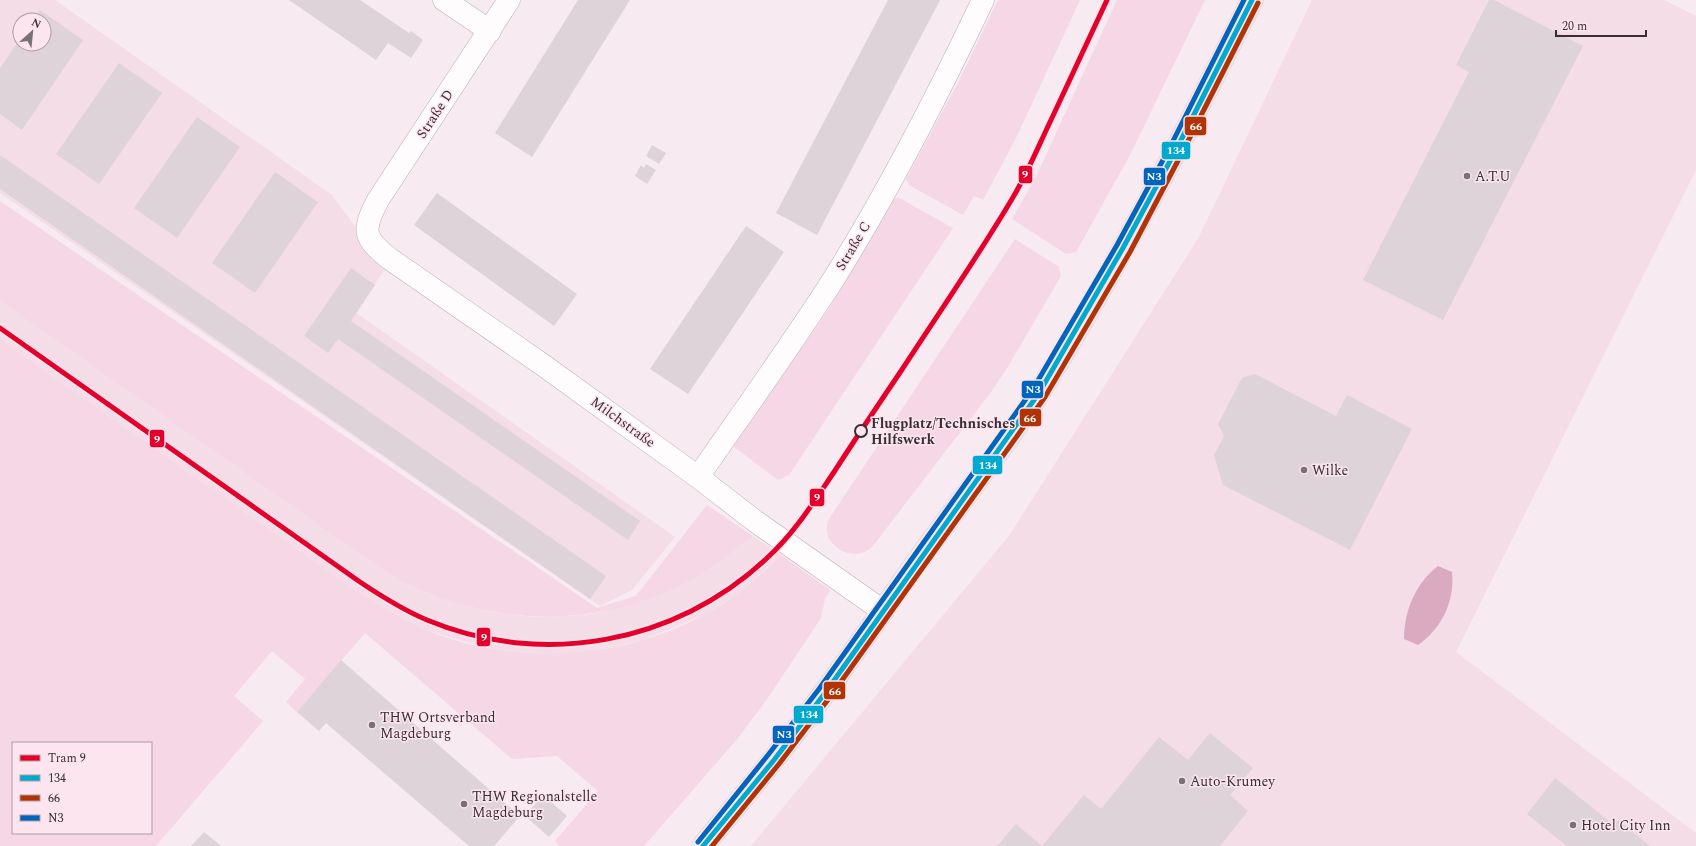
<svg xmlns="http://www.w3.org/2000/svg" width="1696" height="846" font-family="Spectral,serif">
	<style>
		.built { fill: #f4dde7; fill-rule: evenodd }
		.green { fill: #f6d7e5; fill-rule: evenodd }
		.water { fill: #daabc0 }
		.building { fill: #ded3d8 }
		.lines { fill: none; stroke-linecap: round; stroke-linejoin: round }
		.minor-casing { stroke: #bab0b5; stroke-width: 23 }
		.major-casing { stroke: #d0cacd; stroke-width: 23 }
		.minor { stroke: #fefcfd; stroke-width: 22 }
		.major { stroke: #f4edf0; stroke-width: 22 }
		.bus-1-casing { stroke: #fce5ef; stroke-width: 8 }
		.bus-2-casing { stroke: #fce5ef; stroke-width: 8 }
		.bus-3-casing { stroke: #fce5ef; stroke-width: 8 }
		.bus-1 { stroke: #00a9ce; stroke-width: 5 }
		.bus-2 { stroke: #b13407; stroke-width: 5 }
		.bus-3 { stroke: #0065bd; stroke-width: 5 }
		.tram-1-casing { stroke: #fce5ef; stroke-width: 8 }
		.tram-1 { stroke: #e4002b; stroke-width: 5 }
		.poi-dot { fill: #7b7075; stroke: #fce5ef; stroke-width: 1.5 }
		.stop-dot { fill: #fce5ef; stroke: #382f33; stroke-width: 2 }
		.labels { text-anchor: middle; dominant-baseline: central; stroke-width: 3; stroke-linejoin: round; paint-order: stroke }
		.street-label { font-size: 14px; fill: #382f33; stroke: #fce5ef }
		.poi-label { font-size: 14px; fill: #382f33; stroke: #fce5ef; text-anchor: start }
		.stop-label { font-size: 14px; font-weight: bold; fill: #382f33; stroke: #fce5ef; text-anchor: start }
		.line-badge { stroke: #fce5ef; stroke-width: 1.5 }
		.badge-label { font-size: 11px; text-anchor: middle; font-weight: bold; fill: #fff }
	</style>
	<rect width="100%" height="100%" fill="#f7eaf0"/>
	<!-- built -->
	<path class="built" d="M0,0h55l277,195 54,73 -31,44 320,225 -43,53 -32,16 -600,-413zM20,20h24v24h-24z
		M1312,0h352l32,16v154l-240,482 240,181v13h-945l258,-310 190,-299z
		M0,301l374,263 55,30 19,6 21,7 29,6 35,4 40,-1 24,-3 45,-12 33,-13 36,-20 42,-32 28,19 -41,37 -34,22 -63,26 -31,7 -32,6 -25,1 -37,-2 -32,-4 -63,-19 -31,-15 -34,-22 -358,-253z"/>
	<!-- green -->
	<path class="green" d="M998,0h82l-64,138 -33,62 -9,-4 -11,19 -54,-30 -3,-6 53,-98z
		M1117,0h88l-75,155 -54,97 -10,2 -54,-35 24,-42z
		M899,198l54,30 -164,247 -11,5 -45,-34 94,-134 67,-113z
		M0,201l597,407 39,-12 71,-91 46,31c-24,19 -49,39 -78,52 -78,37 -165,37 -245,6 -20,-8 -38,-19 -56,-30l-374,-263z
		M1015,239l44,28 2,9 -52,89 -18,27 -119,155c-20,18 -54,-3 -43,-28z
		M0,339l358,253c21,13 43,28 66,37 20,8 43,16 64,19 87,16 182,-3 253,-57 14,-11 27,-23 40,-36l49,35 -5,9 -4,19 -56,84 -27,36 -94,108h-84l-5,-5 43,-50 -41,-35 -45,3 -147,-126 -68,79 -11,-10 19,-23 -33,-28 -38,45 29,25 -107,125h-156zM13,743h138v90h-138z"/>
	<!-- water -->
	<path class="water" d="M1438,566l14,6c3,29 -10,56 -34,73l-14,-6c0,-29 12,-56 34,-73z"/>
	<!-- building -->
	<path class="building" d="M289,0h71l49,33 2,-2 12,9 -12,18 -23,-15 -12,17z
		M578,0h52l-98,157 -37,-24z
		M888,0h52l-123,235 -41,-22z
		M1489,0h5l89,46 -140,274 -80,-40 106,-208 -13,-7z
		M40,10l43,30 -61,90 -22,-16v-46l20,-29v5h24v-24h-11z
		M119,63l43,30 -63,91 -43,-30z
		M197,117l43,30 -63,91 -43,-30z
		M652,145l14,8 -7,11 -13,-8z
		M0,155l606,421 -16,23 -590,-410z
		M646,164l10,6 -9,14 -12,-8 6,-11 3,3z
		M275,172l43,30 -63,91 -43,-30z
		M437,193l140,101 -23,32 -140,-101z
		M746,226l38,26 -96,142 -38,-25z
		M351,268l24,17 -24,36 289,200 -12,19 -290,-201 -10,14 -24,-17z
		M1255,374l81,42 11,-21 65,34 -62,121 -127,-65 -9,-30 10,-19 -6,-12 24,-46z
		M341,660l179,156 -26,30h-25l-143,-123 -7,8 -22,-19z
		M1210,733l43,35 -23,27 18,16 -28,35h-178l42,-51 17,14 58,-72 29,23z
		M1555,778l59,47 4,-5 32,26h-83l-40,-32z
		M543,795l24,21 -18,21 -24,-21z
		M1016,824l26,22h-45z
		M204,832l17,14h-30z"/>
	<g class="lines">
		<defs>
			<path id="minor" d="M444,0l46,31
				M509,0l-131,200c-16,30 -15,38 12,59l153,106 155,112 57,44 128,90
				M698,477c45,-65 92,-130 135,-197 56,-90 105,-185 150,-280"/>
			<path id="major" d="M703,846c47,-57 95,-115 138,-176 27,-37 52,-75 79,-112 39,-55 82,-108 119,-165 79,-127 146,-259 213,-393"/>
		</defs>
		<!-- minor casing -->
		<use href="#minor" class="minor-casing"/>
		<!-- major casing -->
		<use href="#major" class="major-casing"/>
		<!-- minor -->
		<use href="#minor" class="minor"/>
		<!-- major -->
		<use href="#major" class="major"/>
		<defs>
			<path id="bus-1" d="M703,846l71,-86 51,-67 214,-300 84,-145 53,-98 76,-150"/>
			<path id="bus-2" d="M712,846l67,-82 51,-67 215,-300 85,-145 52,-99 76,-150"/>
			<path id="bus-3" d="M698,842l70,-87 51,-66 214,-300 84,-144 53,-98 74,-147"/>
		</defs>
		<!-- bus-1 casing -->
		<use href="#bus-1" class="bus-1-casing"/>
		<!-- bus-2 casing -->
		<use href="#bus-2" class="bus-2-casing"/>
		<!-- bus-3 casing -->
		<use href="#bus-3" class="bus-3-casing"/>
		<!-- bus-1 -->
		<use href="#bus-1" class="bus-1"/>
		<!-- bus-2 -->
		<use href="#bus-2" class="bus-2"/>
		<!-- bus-3 -->
		<use href="#bus-3" class="bus-3"/>
		<defs>
			<path id="tram-1" d="M0,328l360,254c21,14 43,28 67,38 115,48 248,24 339,-61 28,-25 47,-56 68,-87 22,-34 44,-67 67,-101 37,-57 76,-113 111,-172 15,-25 26,-52 39,-79 19,-40 37,-80 56,-120"/>
		</defs>
		<!-- tram-1 casing -->
		<use href="#tram-1" class="tram-1-casing"/>
		<!-- tram-1 -->
		<use href="#tram-1" class="tram-1"/>
	</g>
	<!-- markers -->
	<g class="poi-dot">
		<circle cx="1467" cy="176" r="4"/>
		<circle cx="1304" cy="470" r="4"/>
		<circle cx="372" cy="725" r="4"/>
		<circle cx="1182" cy="781" r="4"/>
		<circle cx="464" cy="804" r="4"/>
		<circle cx="1573" cy="825" r="4"/>
	</g>
	<circle class="stop-dot" cx="861" cy="431" r="6"/>
	<g class="labels">
		<!-- street labels -->
		<g class="street-label">
			<text transform="translate(435 114) rotate(-57)">Straße D</text>
			<text transform="translate(853 246) rotate(-59)">Straße C</text>
			<text transform="translate(623 422) rotate(36)">Milchstraße</text>
		</g>
		<!-- poi labels -->
		<g class="poi-label">
			<text x="1475" y="176">A.T.U</text>
			<text x="1312" y="470">Wilke</text>
			<text x="380" y="717">THW Ortsverband<tspan x="380" dy="16">Magdeburg</tspan></text>
			<text x="1190" y="781">Auto-Krumey</text>
			<text x="472" y="796">THW Regionalstelle<tspan x="472" dy="16">Magdeburg</tspan></text>
			<text x="1581" y="825">Hotel City Inn</text>
		</g>
		<!-- stop labels -->
		<g class="stop-label">
			<text x="871" y="423">Flugplatz/Technisches<tspan x="871" dy="16">Hilfswerk</tspan></text>
		</g>
	</g>
	<g class="line-badge">
		<rect x="1184" y="116" width="23" height="20" rx="4" fill="#b13407"/>
		<rect x="1161" y="141" width="30" height="19" rx="4" fill="#00a9ce"/>
		<rect x="1018" y="165" width="15" height="19" rx="4" fill="#e4002b"/>
		<rect x="1143" y="167" width="23" height="19" rx="4" fill="#0065bd"/>
		<rect x="1021" y="380" width="23" height="19" rx="4" fill="#0065bd"/>
		<rect x="1019" y="408" width="23" height="19" rx="4" fill="#b13407"/>
		<rect x="149" y="429" width="16" height="19" rx="4" fill="#e4002b"/>
		<rect x="972" y="455" width="31" height="20" rx="4" fill="#00a9ce"/>
		<rect x="809" y="488" width="16" height="19" rx="4" fill="#e4002b"/>
		<rect x="476" y="627" width="15" height="20" rx="4" fill="#e4002b"/>
		<rect x="823" y="681" width="23" height="19" rx="4" fill="#b13407"/>
		<rect x="793" y="705" width="31" height="19" rx="4" fill="#00a9ce"/>
		<rect x="772" y="725" width="23" height="19" rx="4" fill="#0065bd"/>
	</g>
	<g class="badge-label">
		<text x="1196" y="130">66</text>
		<text x="1176" y="154">134</text>
		<text x="1025" y="178">9</text>
		<text x="1154" y="180">N3</text>
		<text x="1033" y="393">N3</text>
		<text x="1030" y="422">66</text>
		<text x="157" y="443">9</text>
		<text x="988" y="469">134</text>
		<text x="817" y="501">9</text>
		<text x="484" y="641">9</text>
		<text x="835" y="695">66</text>
		<text x="809" y="718">134</text>
		<text x="784" y="738">N3</text>
	</g>
	<!-- legend -->
	<rect x="12" y="742" width="140" height="92" fill="#fce5ef" stroke="#ae9ca4"/>
	<rect x="20" y="755" width="20" height="6" fill="#e4002b" stroke="#ae9ca4"/>
	<text x="48" y="762" font-size="12" fill="#382f33">Tram 9</text>
	<rect x="20" y="775" width="20" height="6" fill="#00a9ce" stroke="#ae9ca4"/>
	<text x="48" y="782" font-size="12" fill="#382f33">134</text>
	<rect x="20" y="795" width="20" height="6" fill="#b13407" stroke="#ae9ca4"/>
	<text x="48" y="802" font-size="12" fill="#382f33">66</text>
	<rect x="20" y="815" width="20" height="6" fill="#0065bd" stroke="#ae9ca4"/>
	<text x="48" y="822" font-size="12" fill="#382f33">N3</text>
	<!-- north arrow -->
	<g transform="translate(32 32) rotate(27)"><circle r="19" fill="#fce5ef" stroke="#ae9ca4"/>
	<path d="M0-3L7 15L0 10L-7 15Z" fill="#7b7075"/>
	<text y="-6" font-size="11" font-weight="bold" text-anchor="middle" fill="#382f33">N</text>
	</g>
	<!-- scale -->
	<path d="M1556 30v6h90v-6" fill="none" stroke="#382f33" stroke-width="2"/>
	<text x="1562" y="30" font-size="12" fill="#382f33" stroke="#fce5ef" stroke-width="3" paint-order="stroke">20 m</text>
</svg>
